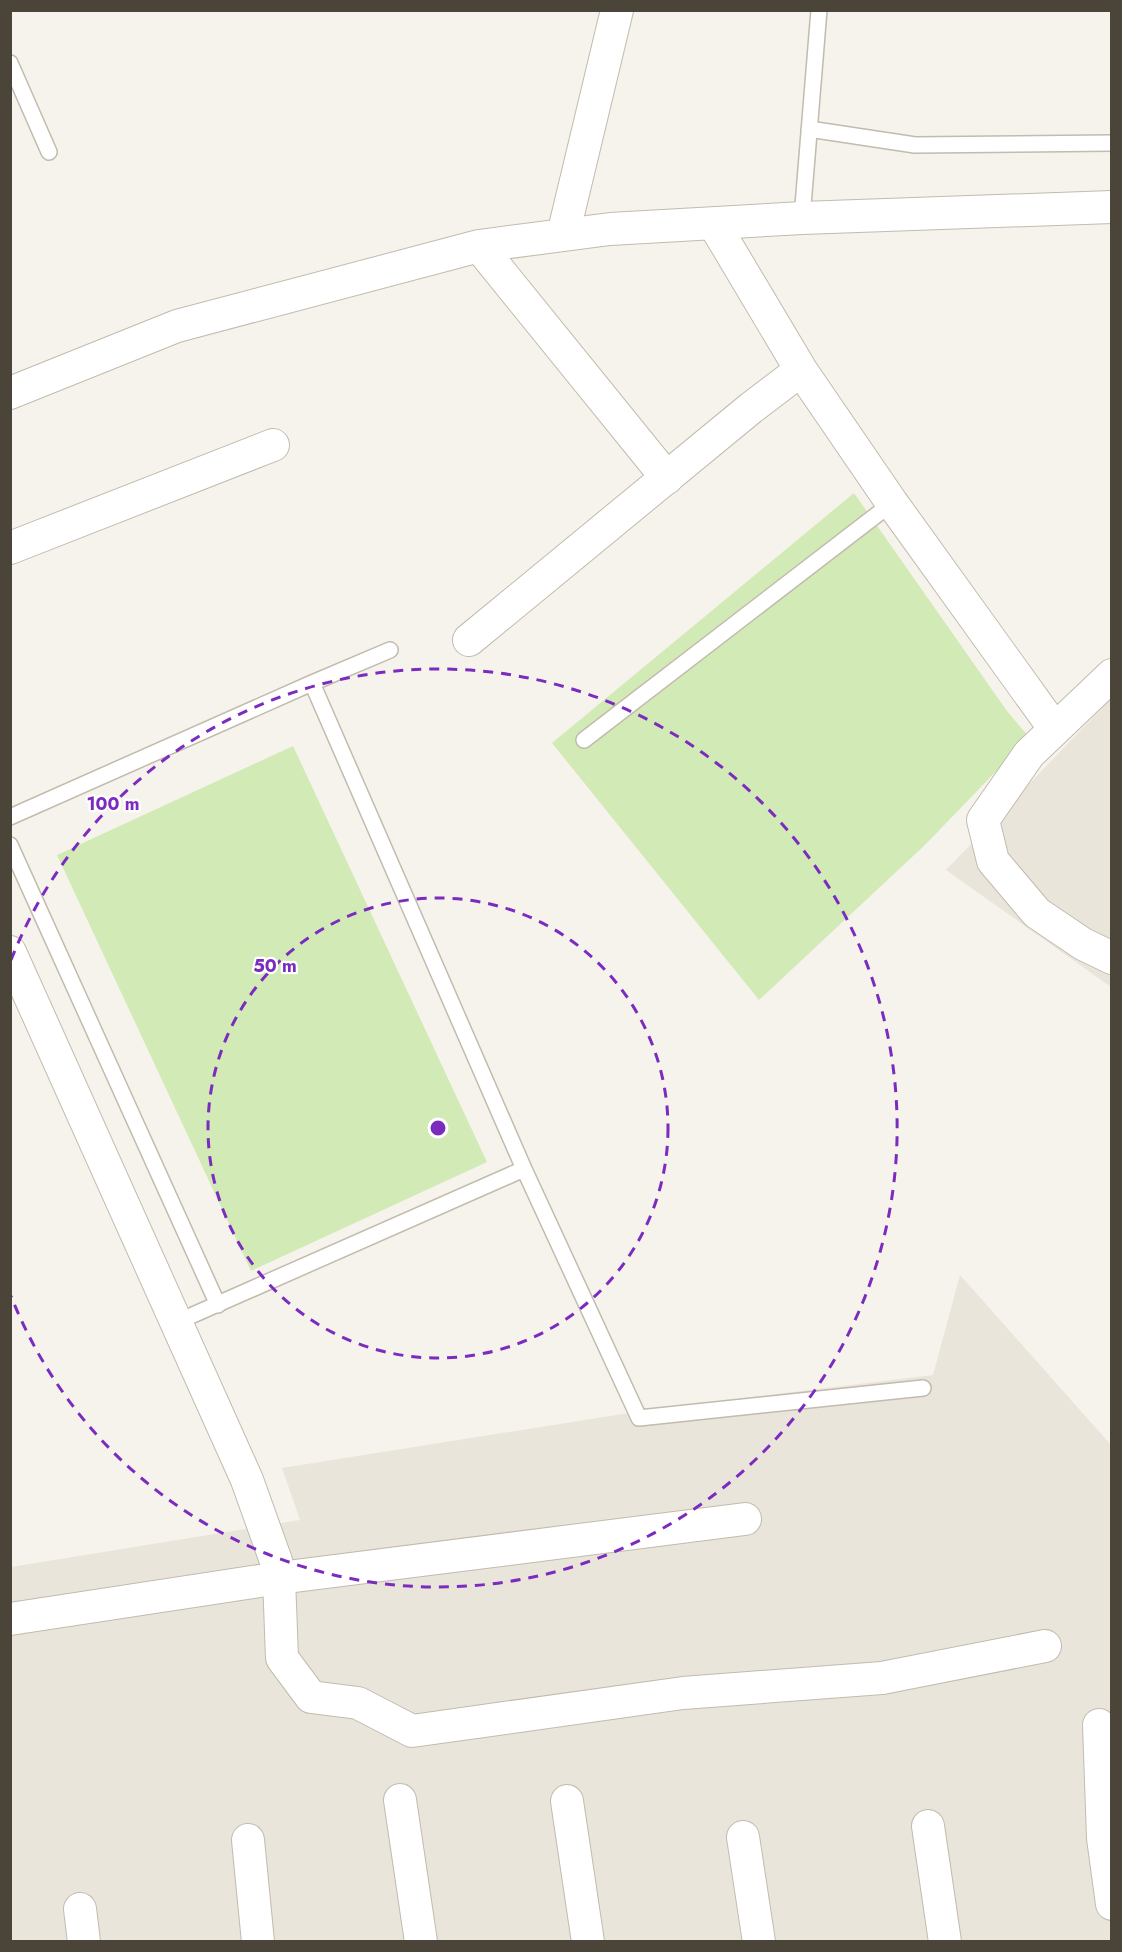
<svg xmlns="http://www.w3.org/2000/svg" width="1122" height="1952" font-family="Jost,sans-serif">
	<style>
		.residential { fill: #eae5da }
		.green { fill: #d2eab5 }
		.lines { fill: none; stroke-linecap: round; stroke-linejoin: round }
		.service-casing { stroke: #c2bbae; stroke-width: 18 }
		.minor-casing { stroke: #c2bbae; stroke-width: 34 }
		.service { stroke: #fff; stroke-width: 15 }
		.minor { stroke: #fff; stroke-width: 32 }
		.ring { fill: none; stroke: #7b2cbf; stroke-width: 3; stroke-dasharray: 10 8 }
		.centre { fill: #7b2cbf; stroke: #fff; stroke-width: 3 }
		.ring-label { font-size: 18px; text-anchor: middle; font-weight: bold; fill: #7b2cbf; stroke: #fff; stroke-width: 4.5; stroke-linejoin: round; paint-order: stroke }
	</style>
	<rect width="100%" height="100%" fill="#f6f3ec"/>
	<!-- residential -->
	<path class="residential" d="M1111,699v288l-165,-117z
		M960,1275l151,170v496l-1100,1v-375l289,-47 -18,-52 378,-60 273,-33z"/>
	<!-- green -->
	<path class="green" d="M854,493l153,218 22,26 -103,107 -167,156 -207,-257z
		M293,746l194,416 -236,109 -194,-416z"/>
	<g class="lines">
		<defs>
			<path id="service" d="M10,63l39,89
				M809,129l106,16 197,-2
				M802,218l17,-208
				M312,683l212,486 115,249 284,-30
				M584,740l308,-237
				M10,817l302,-134 78,-33
				M10,845l208,460
				M177,1322l347,-153"/>
			<path id="minor" d="M714,224l87,146 91,133 162,225
				M563,235l54,-225
				M479,246l188,232
				M10,393l167,-67 302,-80 131,-17 192,-11 310,-11
				M10,548l263,-103
				M469,640l282,-232 50,-38
				M1112,675l-83,79 -46,66 10,41 44,52 46,31 29,14
				M10,952l237,528 29,81 3,17 3,80 29,39 47,6 54,28 271,-38 199,-15 163,-32
				M10,1619l269,-41 466,-59
				M1099,1725l4,113 9,66
				M400,1800l21,142
				M567,1801l21,141
				M928,1826l17,116
				M743,1837l16,105
				M248,1840l10,102
				M80,1909l4,33"/>
		</defs>
		<!-- service casing -->
		<use href="#service" class="service-casing"/>
		<!-- minor casing -->
		<use href="#minor" class="minor-casing"/>
		<!-- service -->
		<use href="#service" class="service"/>
		<!-- minor -->
		<use href="#minor" class="minor"/>
	</g>
	<!-- distance rings -->
	<g class="ring">
		<circle cx="438" cy="1128" r="230"/>
		<path d="M11 960A459 459 0 1 1 11 1296"/>
	</g>
	<circle cx="438" cy="1128" r="9" class="centre"/>
	<g class="ring-label">
		<text x="113" y="810">100 m</text>
		<text x="275" y="972">50 m</text>
	</g>
	<!-- border -->
	<rect width="1122" height="1952" fill="none" stroke="#4b4439" stroke-width="24"/>
</svg>
